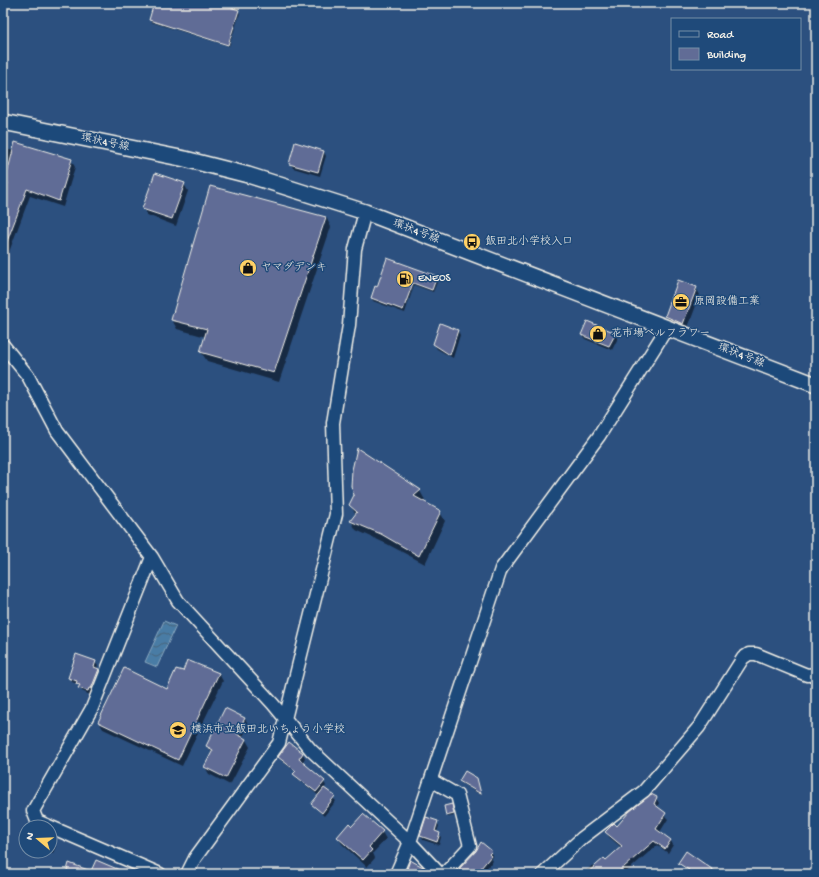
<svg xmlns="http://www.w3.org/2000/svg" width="819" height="877" font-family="'Gochi Hand','Klee One',sans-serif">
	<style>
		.water { fill: url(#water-waves); stroke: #8daac0 }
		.shadow { fill: #0007 }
		.building { fill: #616c96; stroke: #f4f1e8 }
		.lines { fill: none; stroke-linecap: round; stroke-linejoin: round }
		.minor-casing { stroke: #f4f1e8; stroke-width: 15 }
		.major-casing { stroke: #f4f1e8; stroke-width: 18 }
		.minor { stroke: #1f4a7a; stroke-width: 12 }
		.major { stroke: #1f4a7a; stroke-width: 15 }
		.labels { text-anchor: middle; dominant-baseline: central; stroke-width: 3; stroke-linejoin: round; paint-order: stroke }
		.street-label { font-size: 11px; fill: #f4f1e8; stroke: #1f4a7a }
		.poi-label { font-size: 11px; fill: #f4f1e8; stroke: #1f4a7a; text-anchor: start }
	</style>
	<defs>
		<pattern id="water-waves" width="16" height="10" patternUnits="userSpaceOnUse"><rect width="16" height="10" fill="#487ba5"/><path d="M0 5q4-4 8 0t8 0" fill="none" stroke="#48647a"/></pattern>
	</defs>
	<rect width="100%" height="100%" fill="#2c507f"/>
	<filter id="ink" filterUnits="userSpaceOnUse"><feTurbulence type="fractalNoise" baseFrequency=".025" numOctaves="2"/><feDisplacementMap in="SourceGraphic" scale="8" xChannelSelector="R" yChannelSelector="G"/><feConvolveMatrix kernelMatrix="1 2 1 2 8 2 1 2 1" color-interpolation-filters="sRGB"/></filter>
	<g filter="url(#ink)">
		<!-- water -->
		<path class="water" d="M164,621l12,5 -19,41 -12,-5z"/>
		<!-- shadow -->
		<path class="shadow" d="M156,3h84l-2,8 2,2 -11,33 -78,-24 -1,-2z
			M3,149l68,11 4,7 -12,40 -33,-11 -27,72v-69l5,-13 -5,-1z
			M324,152l2,4 -6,20 -27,-8 -3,-5z
			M184,184l4,7 -12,35 -29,-11 -4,-7z
			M326,217l5,10 -52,155 -72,-21 -6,-9 5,-15 -29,-8 -5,-9z
			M436,277l2,3 -5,12 -19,-7 -9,28 -32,-12 -1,-3 4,-11z
			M679,281l17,7 4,7 -13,35 -17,-7 -4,-7z
			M458,331l2,4 -7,23 -16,-9 -3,-5z
			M615,334l3,4 -6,12 -27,-11 -3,-4z
			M357,450l63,41 5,9 -2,2 17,10 5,9 -20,43 -38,-20 -31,-14 -5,-9 5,-6 -6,-10 5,-10z
			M187,661l32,13 4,7 -41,85 -79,-37 -4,-7 68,-32 17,-18z
			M95,662l3,4 -2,3 5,5 -8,19 -2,-1 -1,3 -8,-4 -4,-7 -6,-2 -2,-4z
			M245,719l4,6 -7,13 4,2 4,7 -20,38 -21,-11 -4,-7 7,-14 -5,-7z
			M289,743l14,11 2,4 -3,5 22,19 2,4 -2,3 12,12 -12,15 -12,-12 7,-8 -22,-18 -3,-4 2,-2 -14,-11 -3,-4z
			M460,781h18l3,14 -20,-12z
			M656,798l3,5 -2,5 11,11 -8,13 11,9 2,4 -5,8 -11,-8 -33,29h-39l-1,-2 9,-7 2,2 11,-5 16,-14 -13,-11 -3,-5 11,-5z
			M452,807l2,9 -6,1 -1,-2z
			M437,822l2,4 -2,6 4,5 -2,8 -16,-5 -2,-4z
			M352,828l30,4 4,7 -13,14 2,5 -8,9 -25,-23 -4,-7z
			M50,836l3,2 -2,4 5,4 -3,7 -5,-2h2z
			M491,851l2,5 -2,2 2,3 -12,13 -18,-1 -3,-4z
			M422,867l2,7h-16l-1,-3z"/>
		<!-- building -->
		<path class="building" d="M154,3h63l22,7 -11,35 -79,-25z
			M15,142l57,17 -13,42 -32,-12 -23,60 -1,-53 5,-13 -3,-1z
			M295,142l29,9 -6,21 -29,-8z
			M155,173l30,10 -13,36 -30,-10z
			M210,186l116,31 -52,156 -74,-21 7,-23 -36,-9z
			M387,258l50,18 -5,14 -19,-7 -10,27 -32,-12 4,-12 2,1z
			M678,280l19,7 -14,37 -18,-8z
			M587,321l29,12 -7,13 -28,-11z
			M440,323l18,7 -8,25 -17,-11z
			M357,448l64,42 -7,6 27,15 -22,45 -38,-22 -31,-13 7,-9 -8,-7 5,-10 -3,-9 1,-16z
			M76,654l20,7 -2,6 5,2 -8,20 -2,-1 -1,3 -10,-3 2,-3 -4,-1 1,-3 -9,-3z
			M187,660l32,13 -41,87 -80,-38 26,-54 43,21 9,-20 7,2z
			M225,708l20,10 -8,16 9,5 -20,39 -22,-11 9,-17 -7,-4z
			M289,742l14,11 -4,6 26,22 -9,11 -23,-18 3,-3 -18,-14z
			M465,771l12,7 4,16 -22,-13z
			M324,788l11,8 -13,17 -11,-9z
			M651,794l6,3 -3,7 12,9 -10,16 15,11 -6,9 -11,-8 -38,33h-30l18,-16 2,2 16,-14 -17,-14 9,-9 3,3 12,-14z
			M452,804l2,10 -8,2 -2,-10z
			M363,814l20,17 -14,16 3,3 -9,10 -26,-23 12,-14 3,3z
			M426,817l12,4 -3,10 5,2 -3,9 -17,-6z
			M481,842l11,9 -3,3 2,2 -15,18h-11l-6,-5 17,-18z
			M686,851l33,23h-34l4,-4 -11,-7z
			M96,860l33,14h-63l3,-11 22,8z
			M410,860l13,7 -3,7 -14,-2z"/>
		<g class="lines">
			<defs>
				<path id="minor" d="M3,345l25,31 29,55 95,126 26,44 95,103 38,46 99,92 30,32
					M152,557l-60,151 -59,103 4,10 123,53
					M431,780l26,15 13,51 -26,28
					M187,874l8,-16 84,-115 6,-24 51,-205 -3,-91 16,-98 6,-76 10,-37
					M396,874l14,-32 91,-273 98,-133 68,-108
					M543,874l39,-36 62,-47 55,-64 44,-69 6,-4h7l51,21 9,-1"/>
				<path id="major" d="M3,122l182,37 63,16 117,37 451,173"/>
			</defs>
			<!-- minor casing -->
			<use href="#minor" class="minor-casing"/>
			<!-- major casing -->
			<use href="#major" class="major-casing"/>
			<!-- minor -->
			<use href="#minor" class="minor"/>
			<!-- major -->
			<use href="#major" class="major"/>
		</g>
	</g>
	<!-- icons -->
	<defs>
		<symbol id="bus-disc" viewBox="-11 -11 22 22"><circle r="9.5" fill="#ffd166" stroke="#1f4a7a"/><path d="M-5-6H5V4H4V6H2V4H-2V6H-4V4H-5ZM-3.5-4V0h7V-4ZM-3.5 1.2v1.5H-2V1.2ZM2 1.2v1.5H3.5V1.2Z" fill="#111"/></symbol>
		<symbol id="shop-disc" viewBox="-11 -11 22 22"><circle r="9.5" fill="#ffd166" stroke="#1f4a7a"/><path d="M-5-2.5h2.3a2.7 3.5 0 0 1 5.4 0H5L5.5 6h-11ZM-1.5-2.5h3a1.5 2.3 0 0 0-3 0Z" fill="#111"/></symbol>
		<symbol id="fuel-disc" viewBox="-11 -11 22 22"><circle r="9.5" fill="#ffd166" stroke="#1f4a7a"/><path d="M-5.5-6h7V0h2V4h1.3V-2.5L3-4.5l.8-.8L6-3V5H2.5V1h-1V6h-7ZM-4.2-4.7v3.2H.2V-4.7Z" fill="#111"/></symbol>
		<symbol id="office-disc" viewBox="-11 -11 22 22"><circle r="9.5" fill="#ffd166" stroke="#1f4a7a"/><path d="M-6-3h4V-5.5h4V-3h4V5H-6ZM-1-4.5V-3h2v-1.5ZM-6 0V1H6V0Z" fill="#111"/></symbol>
		<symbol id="school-disc" viewBox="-11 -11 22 22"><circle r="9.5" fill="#ffd166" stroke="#1f4a7a"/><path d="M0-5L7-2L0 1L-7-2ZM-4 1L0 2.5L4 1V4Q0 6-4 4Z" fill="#111"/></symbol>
	</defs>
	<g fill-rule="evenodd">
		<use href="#bus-disc" x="462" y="232" width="20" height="20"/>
		<use href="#shop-disc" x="238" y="258" width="20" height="20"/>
		<use href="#fuel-disc" x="395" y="269" width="20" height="20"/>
		<use href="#office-disc" x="671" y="292" width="20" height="20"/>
		<use href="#shop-disc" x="588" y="324" width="20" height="20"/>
		<use href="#school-disc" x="168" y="720" width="20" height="20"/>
	</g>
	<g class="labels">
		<!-- street labels -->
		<g class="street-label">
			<text transform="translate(105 143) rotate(12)">環状4号線</text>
			<text transform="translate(416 232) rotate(21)">環状4号線</text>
			<text transform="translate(741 356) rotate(21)">環状4号線</text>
		</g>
		<!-- poi labels -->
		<g class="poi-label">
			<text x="485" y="242">飯田北小学校入口</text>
			<text x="261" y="268">ヤマダデンキ</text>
			<text x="418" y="279">ENEOS</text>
			<text x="694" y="302">原岡設備工業</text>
			<text x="611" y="334">花市場ベルフラワー</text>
			<text x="191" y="730">横浜市立飯田北いちょう小学校</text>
		</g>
	</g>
	<!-- margin -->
	<rect width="819" height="877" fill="none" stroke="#1f4a7a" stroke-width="16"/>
	<rect x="8" y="8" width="803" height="861" fill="none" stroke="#f4f1e8" stroke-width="1.5" filter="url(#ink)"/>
	<!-- legend -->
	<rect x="671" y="18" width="130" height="52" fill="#1f4a7a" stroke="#748da6"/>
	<rect x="679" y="31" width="20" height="6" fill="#1f4a7a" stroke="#748da6"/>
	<text x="707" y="38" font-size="12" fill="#f4f1e8">Road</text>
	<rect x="679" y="48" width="20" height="12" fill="#616c96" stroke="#748da6"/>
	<text x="707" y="58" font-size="12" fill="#f4f1e8">Building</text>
	<!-- north arrow -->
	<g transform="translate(38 839) rotate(289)"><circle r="19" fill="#1f4a7a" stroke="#748da6"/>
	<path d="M0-3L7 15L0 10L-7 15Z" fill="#ffd166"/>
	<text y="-6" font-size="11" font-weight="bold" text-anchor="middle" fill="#f4f1e8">N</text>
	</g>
</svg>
